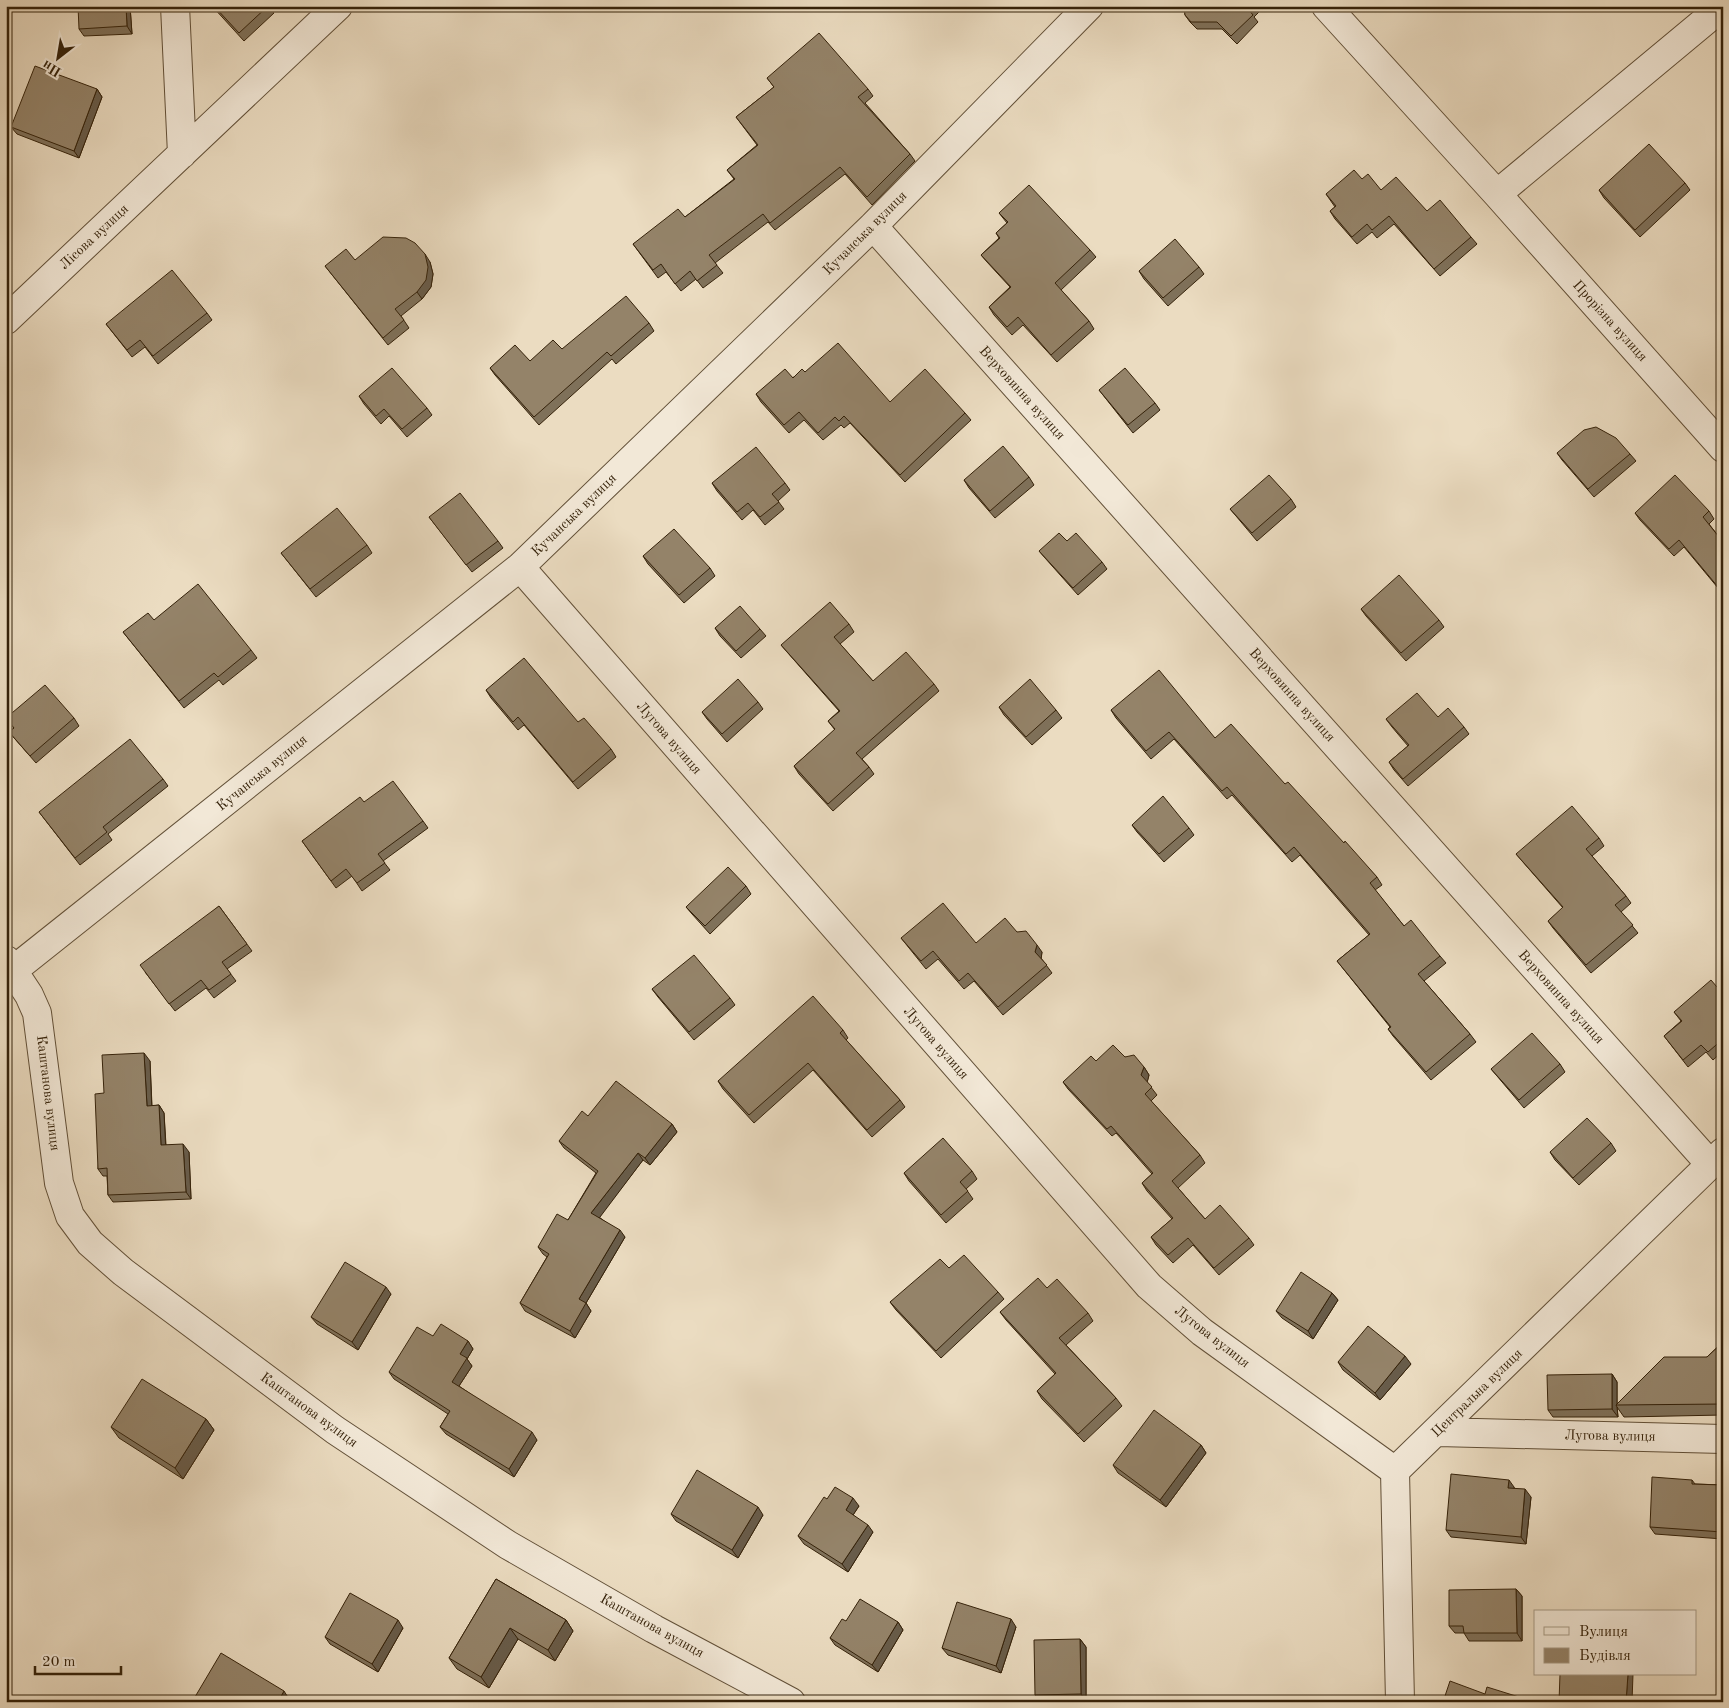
<svg xmlns="http://www.w3.org/2000/svg" width="1729" height="1708" font-family="'Old Standard TT',serif">
	<style>
		.lines { fill: none; stroke-linecap: round; stroke-linejoin: round }
		.minor-casing { stroke: #625038; stroke-width: 30 }
		.minor { stroke: #f2e8d7; stroke-width: 28 }
		.wall { fill: #7f715a; stroke: #35220a }
		.shaded-wall { fill: #685c4a; stroke: #35220a }
		.building { fill: #948369; stroke: #35220a }
		.labels { text-anchor: middle; dominant-baseline: central; stroke-width: 5; stroke-linejoin: round; paint-order: stroke }
		.street-label { font-size: 14px; fill: #35220a; stroke: #f2e8d7 }
	</style>
	<rect width="100%" height="100%" fill="#ebdcc1"/>
	<filter id="stains"><feTurbulence type="fractalNoise" baseFrequency=".004" numOctaves="4"/><feColorMatrix values="0 0 0 0 .2 0 0 0 0 .09 0 0 0 0 .02 0 0 0 .5 -.17"/></filter>
	<radialGradient id="worn" r=".72"><stop offset=".6" stop-color="#630" stop-opacity="0"/><stop offset="1" stop-color="#630" stop-opacity=".3"/></radialGradient>
	<g class="lines">
		<defs>
			<path id="minor" d="M175,6l7,148
				M1326,6l171,188 226,254
				M1497,194l226,-188
				M873,226l837,938
				M6,320l332,-314
				M520,567l629,719 53,46 193,139
				M6,960l23,35 8,18 22,170 11,33 20,27 33,29 212,158 173,115 146,84 137,73
				M6,976l514,-409 353,-341 216,-220
				M1438,1432l285,7
				M1400,1702l-5,-231 328,-319"/>
		</defs>
		<!-- minor casing -->
		<use href="#minor" class="minor-casing"/>
		<!-- minor -->
		<use href="#minor" class="minor"/>
	</g>
	<!-- wall -->
	<path class="wall" d="M130,6l2,28 -48,2 -5,-7z
		M212,6h57l5,7 -30,28z
		M1184,6h81l-11,11 4,5 -21,22 -15,-15h-25l-7,-7 -5,-7z
		M767,78l101,11 5,7 -8,7 45,51 5,7 -43,44 -27,-31 -70,56 -7,-8 -53,41 8,10 -20,15 -7,-9 -15,12 -15,-19 -8,6 -25,-34 52,-27 49,-38 -7,-9 30,-25 -21,-28 38,-30z
		M97,89l5,8 -23,61 -62,-24 -6,-7z
		M1362,179l19,11 90,47 6,7 -37,32 -46,-52 -17,14 -5,-6 -15,12 -22,-25 -5,-8 5,-4 -9,-13z
		M1685,183l5,7 -50,47 -36,-39 -5,-8z
		M999,213l91,37 6,7 -35,33 28,31 5,8 -37,33 -34,-37 -11,10 -18,-20 -5,-8 21,-20 -23,-25 -6,-7 18,-17 -3,-5 11,-10z
		M355,260l75,2 3,12 -2,13 -9,12 -21,17 8,12 -21,17 -63,-79z
		M1199,267l5,7 -36,32 -24,-27 -5,-8z
		M207,313l5,7 -54,44 -13,-17 -13,10 -26,-33z
		M649,323l5,8 -38,33 -4,-5 -73,66 -44,-50 -5,-7 40,-7 32,-12z
		M805,372l85,30 75,11 6,7 -66,62 -55,-59 -6,5 -3,-3 -18,15 -19,-20 -15,13 -28,-31 -5,-8z
		M1099,390l56,13 5,7 -27,23z
		M359,396l68,12 5,7 -25,22 -18,-21 -8,8 -17,-20z
		M1557,453l73,1 6,7 -42,36 -32,-37z
		M1029,477l5,8 -39,33 -26,-30 -5,-8z
		M712,483h73l5,7 -12,11 6,8 -19,16 -12,-15 -11,10 -25,-29z
		M1291,499l5,8 -39,34 -21,-25 -6,-7z
		M1709,511l5,8 -5,5 14,18v52l-39,-47 -10,9 -34,-36 -5,-7z
		M429,517l69,24 5,7 -31,24z
		M1067,541l35,21 5,7 -29,26 -33,-37 -6,-7z
		M367,545l5,8 -56,44 -35,-44z
		M643,556l67,12 5,8 -31,27 -36,-39z
		M1361,609l78,11 5,7 -38,34 -40,-45z
		M154,620l97,30 6,8 -34,27 -4,-5 -35,28 -61,-76z
		M849,624l5,8 -14,12 33,37 61,3 5,7 -77,68 7,8 5,7 -41,37 -34,-37 -5,-8 41,-36 -7,-9 11,-10 -52,-59 -6,-7z
		M715,628l45,1 6,7 -25,22 -21,-22z
		M486,690l92,32 33,27 5,8 -38,32 -54,-64 -6,5 -27,-32z
		M758,702l5,7 -36,33 -20,-23 -5,-7z
		M999,707l57,3 6,8 -30,27 -28,-30z
		M1111,710l104,28 70,46 92,93 5,8 -7,5 29,36 36,30 6,7 -22,18 46,53 6,8 -45,38 -38,-44 -5,-7 2,-2 -53,-66 32,-26 -69,-80 -8,7 -60,-67 -5,4 -53,-60 -23,20 -35,-41z
		M1438,717l26,10 5,7 -61,52 -14,-16 -5,-8 19,-16 -16,-19 -6,-8z
		M6,718h68l5,8 -43,37 -21,-24 -6,-7 5,-4z
		M163,779l5,7 -60,48 4,6 -32,25 -41,-53z
		M364,802l59,19 5,7 -45,33 7,9 -28,21 -10,-15 -16,12 -34,-47z
		M1132,825l57,3 5,7 -30,27 -27,-30z
		M1599,838l5,8 -12,10 34,40 5,7 -10,9 17,21 -47,40 -38,-45 -5,-7 15,-13 -41,-47 -6,-7z
		M746,886l5,8 -41,40 -18,-20 -6,-7z
		M219,906l33,45 -25,18 9,12 -22,17 -8,-10 -31,23 -30,-39z
		M1017,932l25,20 -1,6 11,15 -49,42 -29,-34 -10,8 -26,-30 -12,10 -25,-31 75,5z
		M1723,982v69l-10,9 -7,-8 -18,15 -24,-31 17,-15 -7,-9 43,-25z
		M652,989l78,9 5,7 -41,35 -36,-43z
		M843,1030l5,8 -2,2 54,60 5,7 -33,30 -59,-67 -59,53 -31,-34 -5,-8z
		M1125,1057l19,10 5,8 -2,7 10,13 -6,6 49,54 5,8 -27,25 27,31 44,19 5,7 -35,30 -26,-30 -20,18 -17,-18 -5,-8 21,-18 -25,-28 -5,-8 10,-9 -36,-41 -4,3 -44,-47 -5,-7 33,-21z
		M150,1061l2,45 7,-1 5,8 2,32 23,7 2,47 -78,3 -5,-7 -1,-19h-4l-5,-7 6,-76z
		M1560,1064l5,8 -41,36 -27,-32 -6,-7z
		M588,1116l84,8 5,8 -27,33 -7,-5 -44,57 26,20 -39,66 5,8 -16,27 -50,-27 -5,-8 27,-46 -4,-3 -5,-7 30,-27 28,-47 -32,-25 -5,-7z
		M1611,1143l5,8 -37,34 -24,-25 -5,-8z
		M972,1171l5,8 -11,10 7,10 -27,24 -37,-42 -5,-8z
		M949,1268l49,24 6,7 -63,59 -45,-48 -6,-8z
		M1047,1288l41,25 5,8 -27,24 50,53 6,8 -38,36 -42,-43 -5,-8 18,-17 -49,-54 -6,-8z
		M1332,1293l6,7 -25,39 -31,-21 -6,-7z
		M391,1294l-33,56 -41,-26 -6,-7z
		M433,1336l35,5 5,8 -6,10 5,7 -13,20 78,54 -23,37 -68,-43 -6,-7 8,-13 -54,-35 -5,-7z
		M1723,1342v73l-99,2 -7,-10 1,10h-65l-5,-7 64,-36 5,8v22l90,-47z
		M1338,1362l73,2 -31,36 -37,-30z
		M206,1419l8,11 -31,49 -64,-41 -8,-11z
		M1201,1445l5,8 -40,54 -48,-34 -5,-8z
		M1692,1480l3,4 28,1v54l-68,-5 -5,-7z
		M1514,1487v1l17,9 -5,47 -75,-7 -5,-7z
		M827,1499l32,7 -6,9 20,17 -25,40 -44,-28 -6,-8z
		M671,1514l92,1 -25,43 -62,-37z
		M496,1579l70,41 7,11 -18,30 -37,-22 -29,49 -32,-19 -8,-11z
		M1516,1589l6,7v45h-53l-5,-8h-9l-6,-7z
		M846,1621l52,1 5,8 -25,42 -43,-27 -5,-7z
		M1016,1627l-15,46 -53,-18 -6,-7z
		M403,1628l-25,44 -48,-28 -5,-7z
		M1080,1639l6,8v55h-46l-5,-7z"/>
	<!-- shaded-wall -->
	<path class="shaded-wall" d="M126,6h4l2,28 -5,-8z
		M97,89l5,8 -23,61 -5,-7z
		M425,254l5,8 3,12 -2,13 -9,12 -5,-7z
		M1037,945l5,7 -1,8 -6,-8z
		M144,1053l6,8 2,52 -5,-7z
		M1144,1067l5,8 -2,8 -6,-8z
		M159,1105l5,8 2,40 -5,-8z
		M672,1124l5,8 -27,33 -5,-7z
		M183,1144l6,8 2,47 -5,-7z
		M638,1153l5,7 -46,61 -6,-8z
		M620,1230l5,7 -39,66 5,8 -16,27 -5,-7 9,-32z
		M386,1287l5,7 -33,56 -6,-8z
		M1332,1293l6,7 -25,39 -5,-8z
		M468,1341l5,8 -6,10 5,7 -15,23 -5,-7 8,-28z
		M1405,1356l6,8 -31,36 -5,-7z
		M1612,1374l5,8v23h-1l1,2 1,10 -6,-8z
		M206,1419l8,11 -31,49 -8,-11z
		M532,1432l5,8 -23,37 -5,-8z
		M1201,1445l5,8 -40,54 -6,-7z
		M1509,1480l5,7v8l-6,-7z
		M1525,1489l6,8 -5,47 -5,-7z
		M853,1498l6,8 -8,12 -5,-8z
		M758,1507l5,8 -25,43 -6,-8z
		M868,1525l5,7 -25,40 -6,-8z
		M1516,1589l6,7v45l-5,-8z
		M1011,1619l5,8 -15,46 -5,-7z
		M398,1620l5,8 -25,44 -6,-8z
		M566,1620l7,11 -18,30 -7,-11z
		M898,1622l5,8 -25,42 -6,-7z
		M510,1628l8,11 -29,49 -8,-11z
		M1080,1639l6,8v55l-5,-8z
		M1628,1674h5l-1,28h-6z
		M284,1691l5,8 -1,3h-10z
		M1519,1697l4,5h-5z"/>
	<!-- building -->
	<path class="building" d="M78,6h48l1,20 -48,3z
		M214,6h54l-29,27z
		M1184,6h69l-4,4 4,5 -22,21 -14,-14h-26l-6,-7z
		M819,33l49,56 -10,8 52,57 -43,43 -27,-30 -70,56 -7,-9 -54,41 8,10 -20,16 -7,-10 -15,13 -14,-20 -8,6 -20,-26 45,-35 7,8 50,-38 -8,-9 31,-25 -22,-28 38,-30 -7,-9z
		M35,66l62,23 -23,62 -63,-24z
		M1649,144l36,39 -50,47 -36,-40z
		M1354,170l8,9 6,-5 13,16 15,-13 31,34 13,-11 31,37 -37,32 -45,-53 -17,14 -5,-6 -15,13 -22,-26 6,-5 -10,-12z
		M1029,185l61,65 -35,33 34,38 -38,34 -33,-38 -11,10 -18,-20 22,-20 -30,-32 19,-17 -4,-5 12,-11 -9,-9z
		M383,237l23,1 9,5 10,11 3,13 -2,13 -9,12 -22,17 9,11 -21,18 -58,-72 21,-17 9,11z
		M1175,239l24,28 -36,31 -24,-27z
		M172,270l35,43 -54,43 -13,-16 -13,10 -21,-26z
		M626,296l23,27 -38,33 -4,-4 -73,65 -44,-49 25,-23 15,16 23,-21 9,9z
		M838,343l52,59 35,-33 40,44 -65,62 -56,-59 -5,5 -4,-4 -17,16 -19,-21 -15,13 -28,-31 29,-25 8,9 9,-9 3,3z
		M392,368l35,40 -25,21 -18,-20 -8,7 -17,-20z
		M1125,368l30,35 -27,22 -29,-35z
		M1596,427l20,11 14,16 -42,35 -31,-36 27,-23z
		M1003,446l26,31 -39,34 -26,-31z
		M756,447l29,36 -13,11 7,8 -19,15 -12,-14 -11,9 -25,-29z
		M1269,475l22,24 -39,34 -22,-24z
		M1675,475l34,36 -6,6 20,25v51l-44,-53 -10,9 -34,-36z
		M460,493l38,48 -32,24 -37,-48z
		M337,508l30,37 -57,44 -29,-36z
		M674,529l36,39 -31,27 -36,-39z
		M1059,533l8,8 9,-8 26,29 -29,26 -34,-37z
		M1399,575l40,45 -38,33 -40,-44z
		M198,584l53,66 -33,27 -4,-4 -35,28 -56,-69 25,-19 6,7z
		M830,602l19,22 -15,13 39,44 33,-29 28,32 -78,69 13,14 -41,37 -34,-38 41,-37 -7,-8 12,-10 -59,-66z
		M740,606l20,23 -24,22 -21,-23z
		M524,658l54,64 6,-4 27,31 -38,33 -55,-65 -5,5 -27,-32z
		M1159,670l56,68 16,-14 54,60 3,-2 56,61 1,-2 32,36 -7,6 34,43 7,-6 29,36 -22,18 52,60 -44,38 -38,-43 3,-2 -54,-66 33,-27 -76,-87 -8,7 -59,-67 -5,4 -53,-59 -23,19 -35,-41z
		M738,679l20,23 -36,32 -20,-22z
		M1030,679l26,31 -30,27 -27,-30z
		M45,685l29,33 -44,38 -21,-24 5,-4 -8,-10z
		M1417,693l21,24 10,-9 16,19 -61,52 -14,-17 20,-17 -23,-26z
		M130,739l33,40 -60,48 4,5 -32,26 -36,-46z
		M393,781l30,40 -45,33 7,9 -28,20 -11,-14 -15,12 -29,-40 58,-44 4,5z
		M1163,796l26,32 -30,26 -27,-29z
		M1572,806l27,32 -13,11 40,47 -11,9 18,20 -47,40 -38,-44 15,-14 -47,-53z
		M728,867l18,19 -41,40 -19,-19z
		M943,903l33,40 29,-25 12,14 9,-1 11,14 -2,7 12,13 -49,42 -30,-34 -9,8 -26,-30 -12,10 -20,-23z
		M219,906l28,38 -25,18 9,12 -22,16 -8,-10 -32,24 -29,-39z
		M694,955l36,43 -41,34 -37,-43z
		M1711,980l6,7 6,-5v57l-15,13 -7,-7 -18,15 -19,-24 18,-15 -8,-9z
		M813,996l30,34 -3,3 60,67 -33,30 -59,-67 -59,52 -31,-34z
		M1532,1033l28,31 -41,36 -28,-31z
		M1113,1045l12,12 9,-2 10,12 -3,8 11,12 -7,7 55,61 -28,26 33,38 15,-14 29,33 -35,30 -26,-30 -20,17 -17,-18 22,-19 -31,-35 11,-10 -42,-47 -4,3 -44,-47 28,-26 5,5z
		M144,1053l3,53 12,-1 2,40 22,-1 3,48 -78,3 -1,-27 -9,1 -3,-75 9,-1 -2,-38z
		M616,1081l56,43 -27,34 -7,-5 -47,60 29,17 -41,69 7,4 -16,28 -50,-28 29,-49 -11,-7 19,-33 11,6 30,-49 -39,-30 23,-30 6,5z
		M1587,1118l24,25 -38,35 -23,-26z
		M943,1138l29,33 -12,11 8,9 -27,24 -37,-42z
		M964,1255l34,37 -62,59 -46,-49 50,-43 9,9z
		M345,1262l41,25 -34,55 -41,-25z
		M1301,1272l31,21 -24,38 -32,-20z
		M1038,1278l9,10 10,-9 31,34 -29,25 57,60 -38,36 -41,-43 19,-18 -56,-61z
		M441,1324l27,17 -8,13 7,4 -15,24 80,50 -23,37 -69,-42 10,-16 -61,-39 28,-45 16,9z
		M1368,1326l37,30 -30,37 -37,-31z
		M1723,1342v62l-107,1 48,-48h43z
		M1612,1374v35l-64,1 -1,-35z
		M142,1379l64,40 -31,49 -64,-41z
		M1154,1410l47,35 -41,55 -47,-35z
		M697,1470l61,37 -26,43 -61,-36z
		M1451,1474l58,6 -1,8 17,1 -4,48 -75,-7z
		M1652,1477l40,3v4l31,1v47l-73,-5z
		M835,1487l18,11 -7,12 22,15 -26,39 -44,-28 26,-39 3,2z
		M496,1579l70,41 -18,30 -38,-22 -29,49 -32,-19z
		M1516,1589l1,44h-53l-1,-7h-14v-36z
		M350,1593l48,27 -26,44 -47,-27z
		M860,1599l38,23 -26,43 -42,-27 12,-19 4,2z
		M957,1602l54,17 -15,47 -54,-18z
		M1080,1639l1,55 -46,1 -1,-55z
		M221,1653l63,38 -6,11h-86z
		M1560,1674h68l-2,28h-67z
		M1450,1681l35,13 2,-7 32,10 -1,5h-75z"/>
	<g class="labels">
		<!-- street labels -->
		<g class="street-label">
			<text transform="translate(865 233) rotate(-45)">Кучанська вулиця</text>
			<text transform="translate(94 237) rotate(-43)">Лісова вулиця</text>
			<text transform="translate(1610 321) rotate(48)">Прорізна вулиця</text>
			<text transform="translate(1022 393) rotate(48)">Верховинна вулиця</text>
			<text transform="translate(574 515) rotate(-44)">Кучанська вулиця</text>
			<text transform="translate(1292 695) rotate(48)">Верховинна вулиця</text>
			<text transform="translate(669 738) rotate(49)">Лугова вулиця</text>
			<text transform="translate(262 773) rotate(-39)">Кучанська вулиця</text>
			<text transform="translate(1561 997) rotate(48)">Верховинна вулиця</text>
			<text transform="translate(936 1043) rotate(49)">Лугова вулиця</text>
			<text transform="translate(48 1093) rotate(83)">Каштанова вулиця</text>
			<text transform="translate(1212 1337) rotate(38)">Лугова вулиця</text>
			<text transform="translate(1477 1393) rotate(-44)">Центральна вулиця</text>
			<text transform="translate(309 1410) rotate(36)">Каштанова вулиця</text>
			<text transform="translate(1610 1436) rotate(1)">Лугова вулиця</text>
			<text transform="translate(652 1626) rotate(29)">Каштанова вулиця</text>
		</g>
	</g>
	<!-- margin -->
	<rect width="1729" height="1708" fill="none" stroke="#ebdcc1" stroke-width="25"/>
	<rect x="8" y="8" width="1714" height="1693" fill="none" stroke="#35220a" stroke-width="2.5"/>
	<rect x="12" y="12" width="1704" height="1683" fill="none" stroke="#35220a"/>
	<!-- legend -->
	<rect x="1534" y="1610" width="162" height="65" fill="#f2e8d7" stroke="#a69985"/>
	<rect x="1544" y="1627" width="25" height="8" fill="#f2e8d7" stroke="#a69985"/>
	<text x="1579" y="1636" font-size="15" fill="#35220a">Вулиця</text>
	<rect x="1544" y="1648" width="25" height="15" fill="#948369" stroke="#a69985"/>
	<text x="1579" y="1660" font-size="15" fill="#35220a">Будівля</text>
	<!-- north arrow -->
	<g transform="translate(58 58) rotate(211)" stroke="#f2e8d7" stroke-width="4" paint-order="stroke">
	<path d="M0-4L9 19L0 12L-9 19Z" fill="#35220a"/>
	<text y="-8" font-size="14" font-weight="bold" text-anchor="middle" fill="#35220a">Пн</text>
	</g>
	<!-- scale -->
	<path d="M35 1666v8h86v-8" fill="none" stroke="#35220a" stroke-width="2.5"/>
	<text x="42" y="1666" font-size="15" fill="#35220a" stroke="#f2e8d7" stroke-width="4" paint-order="stroke">20 m</text>
	<rect width="100%" height="100%" filter="url(#stains)"/>
	<rect width="100%" height="100%" fill="url(#worn)"/>
</svg>
